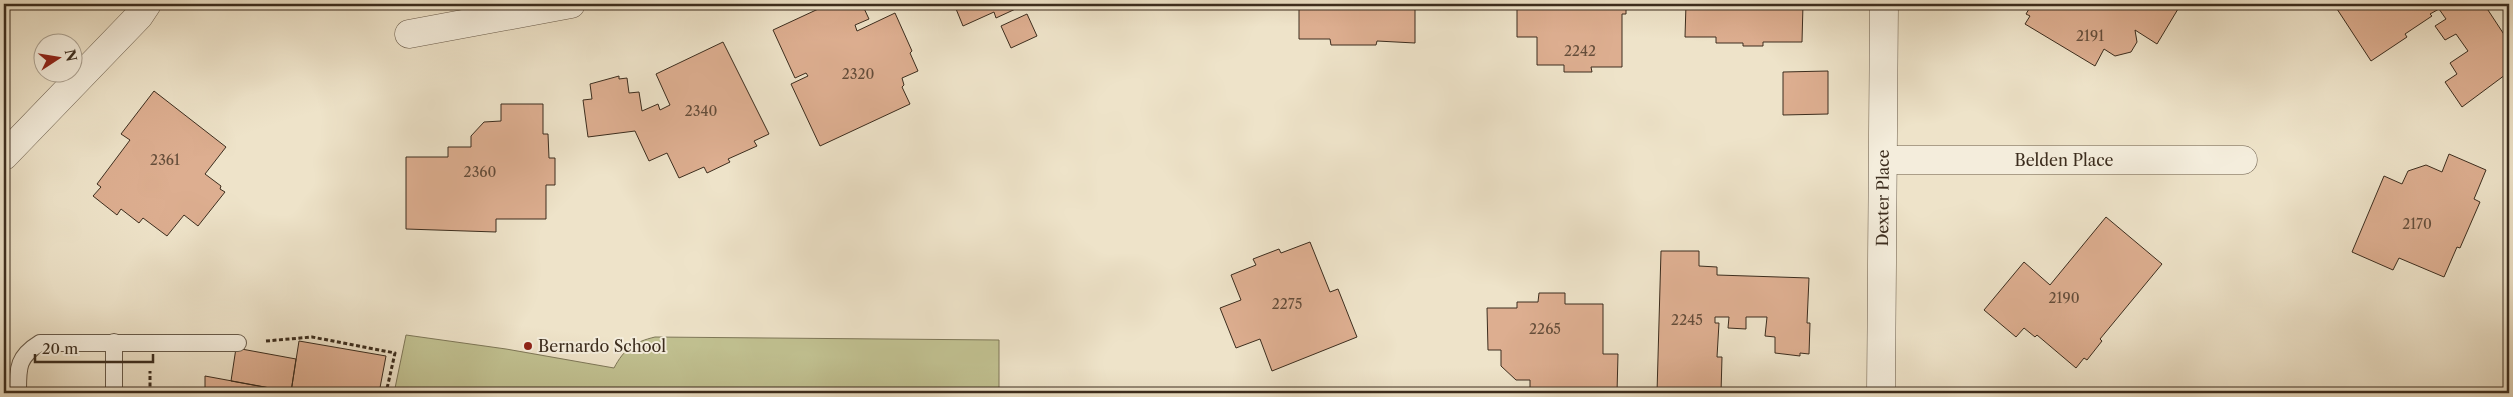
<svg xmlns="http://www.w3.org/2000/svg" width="2513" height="397" font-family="'Libre Caslon Text',serif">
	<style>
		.green { fill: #c1c191; stroke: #7e7758 }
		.building { fill: #ddae90; stroke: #3c2d1e }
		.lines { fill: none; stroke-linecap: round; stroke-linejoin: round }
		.lane-casing { stroke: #685a49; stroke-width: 18 }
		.street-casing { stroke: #685a49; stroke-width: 29 }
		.path { stroke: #3c2d1e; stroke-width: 3; stroke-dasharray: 4 2.5; stroke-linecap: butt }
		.lane { stroke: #f4eddc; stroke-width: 16 }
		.street { stroke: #f4eddc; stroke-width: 28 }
		.poi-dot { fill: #8f2418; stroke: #f4eddc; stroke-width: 2 }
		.labels { text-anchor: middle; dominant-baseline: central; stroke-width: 4; stroke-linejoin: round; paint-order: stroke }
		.number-label { font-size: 14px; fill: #644d3a }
		.street-label { font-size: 16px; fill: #3c2d1e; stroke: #f4eddc }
		.poi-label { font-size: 16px; fill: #3c2d1e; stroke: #f4eddc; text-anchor: start }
	</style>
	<rect width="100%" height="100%" fill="#eee3c9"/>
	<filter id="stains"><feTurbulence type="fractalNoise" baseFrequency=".004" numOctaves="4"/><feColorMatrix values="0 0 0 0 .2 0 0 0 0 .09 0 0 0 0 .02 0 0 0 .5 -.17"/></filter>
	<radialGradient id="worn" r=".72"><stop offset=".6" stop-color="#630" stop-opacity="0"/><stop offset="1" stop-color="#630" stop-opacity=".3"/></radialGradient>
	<!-- green -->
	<path class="green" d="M406,335l100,14 108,19c10,-19 20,-26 41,-31l344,3v53h-605z"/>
	<!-- building -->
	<path class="building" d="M829,4h33l7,15 -14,6 2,6 38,-18 17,38 -2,2 8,18 -16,7 2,7 -2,2 8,17 -90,42 -29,-62 17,-8 -2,-3 -11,5 -22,-48z
		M954,4h67l1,2 -26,12 -2,-6 -31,14z
		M1299,4h116v39l-38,-2 -1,4h-45l-1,-6h-31z
		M1517,4h109v10h-4v53h-31l1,5h-28v-7h-27v-28h-20z
		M1686,4h117l-1,38h-39v4h-20v-3h-27v-6h-31z
		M2032,4h137l9,5 -21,35 -22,-14 2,12 -6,10 -16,4 -11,-7 -9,17 -70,-42 5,-8 -4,-2z
		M2345,4h139l25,38v30l-47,35 -17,-25 12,-8 -7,-11 18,-12 -12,-17 -11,6 -10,-14 11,-7 -7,-10 -9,5 2,2 -27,18 2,3 -36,24 -34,-52z
		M1027,14l10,22 -26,12 -10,-22z
		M723,42l46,92 -15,7 3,5 -29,13 2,3 -23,11 -3,-6 -25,11 -12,-25 -18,8 -14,-30 -47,6 -5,-37 9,-1 -2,-15 29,-8v3l8,-1 2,15 10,-1 3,19 16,-7 2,6 10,-5 -14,-31z
		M1828,71v43l-45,1v-43z
		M154,91l72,56 -21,27 16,12 -1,3 5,3 -27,34 -14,-11 -17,21 -24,-18 -4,5 -18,-14 -4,6 -24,-19 8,-9 -4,-3 33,-44 -9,-6z
		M501,104h42v30h5l1,24h6v27h-9v34h-50v13l-90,-3v-72h42v-10h23v-11l13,-14 17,-1z
		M2449,154l37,16 -12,29 6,3 -20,46 -3,-1 -13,30 -45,-19 -6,12 -41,-18 32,-76 18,8 6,-13 18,-6 16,7z
		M2106,217l56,47 -62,75 2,2 -15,19 -3,-2 -8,10 -39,-33 -2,2 -11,-9 -8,9 -32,-27 40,-48 26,23z
		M1310,242l20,50 8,-3 19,48 -85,34 -12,-32 -24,9 -16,-40 21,-8 -10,-25 25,-10 -3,-6 26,-10 2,4z
		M1661,251h38v15l18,1v8l92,3 -2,45h3l-1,31 -9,-1v3l-25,-3v-16l-10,-1 2,-19h-21v12l-18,-1 1,-11h-14v6h4l-2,34h5l-1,36h-64z
		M1539,293h26v11h38v50h15l-1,39h-87v-13h-14l-15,-14v-16h-13l-1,-42h30v-6h21z
		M299,341l87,15 -7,37 -88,-1z
		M236,348l60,11 -5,33 -60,-11z
		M205,376l76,14v3h-76z"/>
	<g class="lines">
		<defs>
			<path id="lane" d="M18,393c0,-25 -1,-36 22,-50h198
				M114,393v-51"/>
			<g id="street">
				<path d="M409,34l162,-30"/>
				<path d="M4,156l135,-140 8,-12"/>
				<path id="s1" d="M1884,160h359"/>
				<path id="s2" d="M1881,393l3,-389"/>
			</g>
		</defs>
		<!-- lane casing -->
		<use href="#lane" class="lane-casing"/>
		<!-- street casing -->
		<use href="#street" class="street-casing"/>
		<!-- path -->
		<path class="path" d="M266,341l46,-4 83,16 -9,40
			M150,393v-22"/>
		<!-- lane -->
		<use href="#lane" class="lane"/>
		<!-- street -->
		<use href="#street" class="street"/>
	</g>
	<!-- markers -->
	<circle class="poi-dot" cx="528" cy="346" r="5"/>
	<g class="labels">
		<!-- number labels -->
		<g class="number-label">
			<text x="2090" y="36">2191</text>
			<text x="1580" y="51">2242</text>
			<text x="858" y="74">2320</text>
			<text x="701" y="111">2340</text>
			<text x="165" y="160">2361</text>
			<text x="480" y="172">2360</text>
			<text x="2417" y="224">2170</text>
			<text x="2064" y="298">2190</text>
			<text x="1287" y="304">2275</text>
			<text x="1687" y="320">2245</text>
			<text x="1545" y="329">2265</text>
		</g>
		<!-- street labels -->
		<g class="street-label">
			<text stroke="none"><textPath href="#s1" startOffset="180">Belden Place</textPath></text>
			<text stroke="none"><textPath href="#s2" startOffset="195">Dexter Place</textPath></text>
		</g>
		<!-- poi labels -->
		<g class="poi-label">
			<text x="538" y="346">Bernardo School</text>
		</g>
	</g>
	<!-- margin -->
	<rect width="2513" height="397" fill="none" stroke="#eee3c9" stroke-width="20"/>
	<rect x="5" y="5" width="2503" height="387" fill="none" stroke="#3c2d1e" stroke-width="2.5"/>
	<rect x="10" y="10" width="2493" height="377" fill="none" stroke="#3c2d1e"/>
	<!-- north arrow -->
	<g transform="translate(58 58) rotate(78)"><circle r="24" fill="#f4eddc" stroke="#aaa090"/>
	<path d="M0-4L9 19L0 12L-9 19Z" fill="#8f2418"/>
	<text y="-8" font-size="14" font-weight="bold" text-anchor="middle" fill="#3c2d1e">N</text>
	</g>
	<!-- scale -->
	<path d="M35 354v8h118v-8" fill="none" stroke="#3c2d1e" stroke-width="2.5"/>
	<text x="42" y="354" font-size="15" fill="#3c2d1e" stroke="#f4eddc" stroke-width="4" paint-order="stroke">20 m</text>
	<rect width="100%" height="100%" filter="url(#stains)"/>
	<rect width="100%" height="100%" fill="url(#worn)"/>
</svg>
